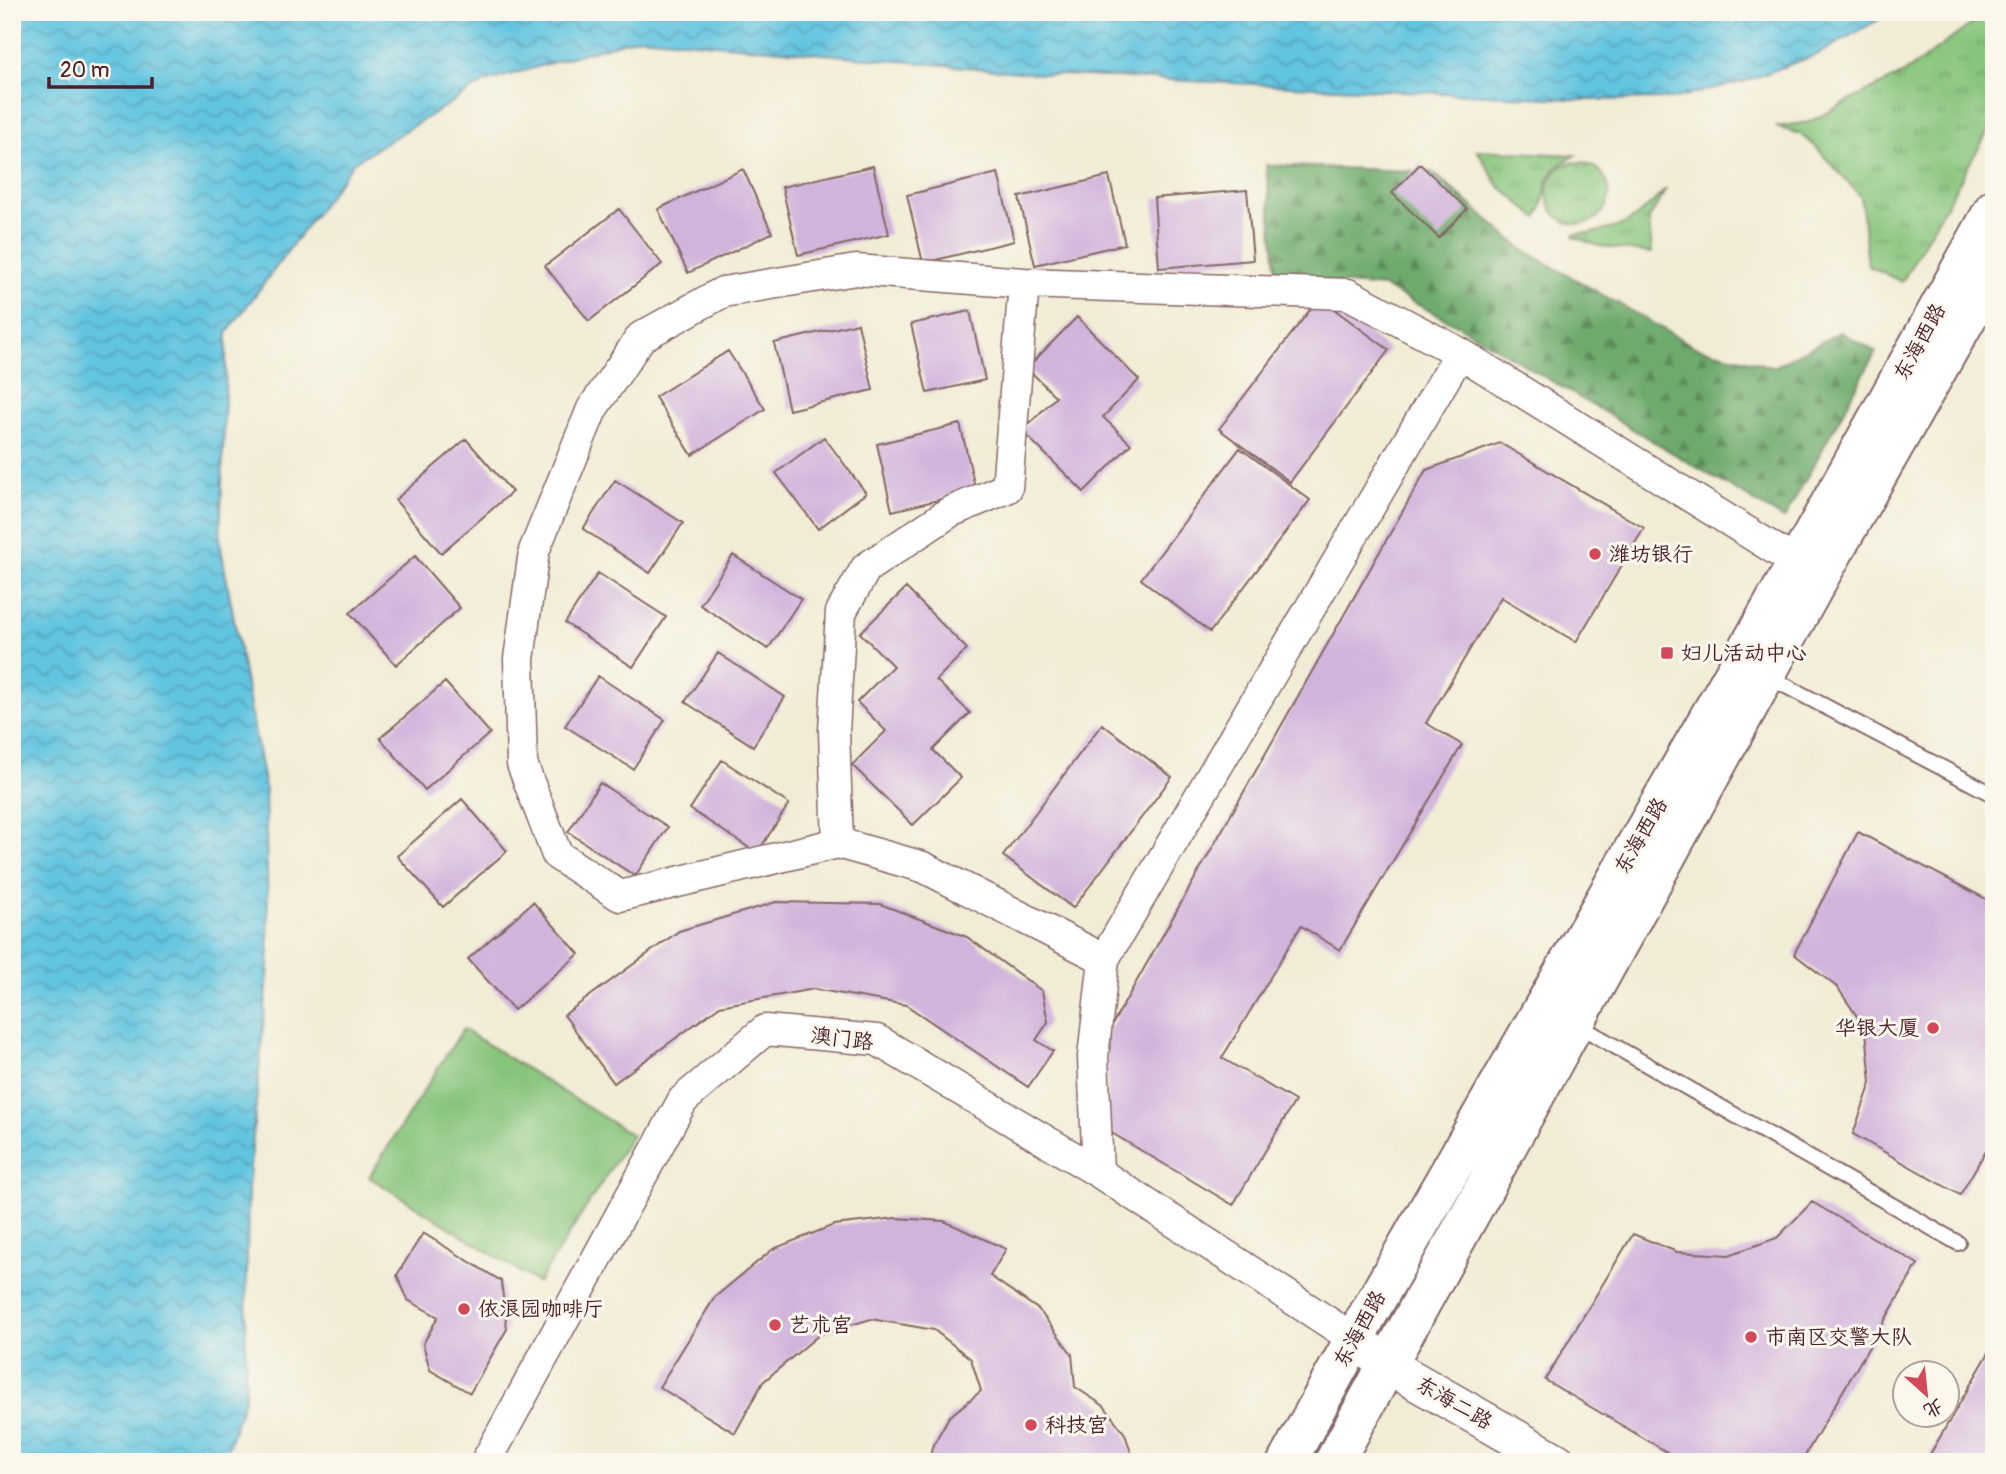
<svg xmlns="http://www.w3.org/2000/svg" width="2006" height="1474" font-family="Pangolin,'LXGW WenKai TC',sans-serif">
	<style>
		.grass { fill: url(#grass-tufts); stroke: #687254; stroke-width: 2 }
		.forest { fill: url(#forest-firs); stroke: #5c644c; stroke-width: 2 }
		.pitch { fill: #87c57c; stroke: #687254; stroke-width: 2 }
		.water { fill: url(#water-waves); stroke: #567286; stroke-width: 2 }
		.building { fill: #d0b4db }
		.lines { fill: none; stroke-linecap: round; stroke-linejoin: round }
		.service-casing { stroke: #846766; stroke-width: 18 }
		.minor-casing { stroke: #846766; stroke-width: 33 }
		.tertiary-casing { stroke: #846766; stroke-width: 40 }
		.secondary-casing { stroke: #846766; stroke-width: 42 }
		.service { stroke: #fff; stroke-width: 14 }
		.minor { stroke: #fff; stroke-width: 30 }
		.tertiary { stroke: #fff; stroke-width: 37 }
		.secondary { stroke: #fff; stroke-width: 38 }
		.poi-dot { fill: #d1495b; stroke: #fbf7ec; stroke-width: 2.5 }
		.labels { text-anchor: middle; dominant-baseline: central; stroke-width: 6; stroke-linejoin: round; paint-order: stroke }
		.street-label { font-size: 21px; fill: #4a1f2b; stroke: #fbf7ec }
		.poi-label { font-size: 21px; fill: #4a1f2b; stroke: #fbf7ec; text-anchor: start }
	</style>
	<defs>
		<pattern id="grass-tufts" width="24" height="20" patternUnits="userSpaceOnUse" patternTransform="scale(1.75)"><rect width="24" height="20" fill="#87c57c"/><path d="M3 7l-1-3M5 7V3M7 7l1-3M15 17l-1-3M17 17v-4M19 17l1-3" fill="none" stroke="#709f66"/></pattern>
		<pattern id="forest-firs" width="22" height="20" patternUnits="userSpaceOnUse" patternTransform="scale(1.75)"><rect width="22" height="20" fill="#6daa6c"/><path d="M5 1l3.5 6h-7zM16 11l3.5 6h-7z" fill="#5c8a59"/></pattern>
		<pattern id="water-waves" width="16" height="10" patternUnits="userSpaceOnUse" patternTransform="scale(1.75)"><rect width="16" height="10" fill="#62c5e0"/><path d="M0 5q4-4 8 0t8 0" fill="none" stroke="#539fb6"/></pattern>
	</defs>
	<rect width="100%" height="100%" fill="#fbf7ec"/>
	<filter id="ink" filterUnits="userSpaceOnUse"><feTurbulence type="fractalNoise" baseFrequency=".0143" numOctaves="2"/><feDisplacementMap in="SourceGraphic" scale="14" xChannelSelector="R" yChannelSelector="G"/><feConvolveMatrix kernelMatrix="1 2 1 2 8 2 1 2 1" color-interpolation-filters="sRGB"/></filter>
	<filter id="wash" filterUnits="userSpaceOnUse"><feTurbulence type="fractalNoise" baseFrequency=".00686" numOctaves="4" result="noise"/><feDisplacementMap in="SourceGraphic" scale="28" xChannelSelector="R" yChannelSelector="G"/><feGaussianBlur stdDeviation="1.57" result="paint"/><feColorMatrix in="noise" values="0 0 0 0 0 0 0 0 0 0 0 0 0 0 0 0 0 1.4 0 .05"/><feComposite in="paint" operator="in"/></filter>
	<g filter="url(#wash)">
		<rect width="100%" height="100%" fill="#f1ecd5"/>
		<!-- grass -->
		<path class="grass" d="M1988,12l6,1v108l-92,161 -34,-16 -7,-69 -46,-51 -15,-12 -24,-7 33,-5 95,-49z
			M1477,150l99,5c-8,5 -17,9 -23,16 -11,14 -6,32 -16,47l-39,-33z
			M1547 193a31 31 0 1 1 62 0a31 31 0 1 1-62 0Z
			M1666,189l-17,30 3,34 -53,-7 -25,-9v-3c48,-3 58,-11 92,-45z"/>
		<!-- forest -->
		<path class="forest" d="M1266,165l166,7 90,77 173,98 79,20 66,-35 36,20 -92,167 -325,-193 -75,-39 -107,-9z"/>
		<!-- pitch -->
		<path class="pitch" d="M463,1029l169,106 -94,148 -169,-106z"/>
		<!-- water -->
		<path class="water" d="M12,12h1880l-74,42 -72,27 -75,18 -81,1 -549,-26 -401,-37 -155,45 -131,80 -127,171 -7,210 45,245 4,177 -21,223 -3,209 -22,65h-211z"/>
		<g id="blocks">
			<!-- building -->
			<path class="building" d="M1420,164l47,45 -28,29 -47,-45z
				M873,166l16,68 -91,21 -16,-68z
				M743,169l29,64 -84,40 -30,-64z
				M998,173l16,68 -91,22 -16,-68z
				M1109,176l16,68 -90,21 -16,-68z
				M1247,190l6,70 -94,8 -5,-70z
				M619,209l43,55 -73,57 -44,-55z
				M1319,298l70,52 -99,132 -71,-53z
				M970,311l15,69 -58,13 -16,-69z
				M1077,317l62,63 -36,37 28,27 -47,48 -62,-61 34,-34 -29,-29z
				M858,323l15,67 -84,20 -15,-67z
				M728,351l37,58 -73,46 -37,-58z
				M960,424l16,67 -84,20 -15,-67z
				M824,437l42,56 -48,36 -42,-56z
				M466,439l46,53 -71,61 -46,-53z
				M1500,443l144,85 -68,114 -75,-45 -75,126 36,22 -122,205 -39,-24 -79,132 73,43 -62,104 -123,-73 -6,-93 322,-569z
				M1240,448l70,52 -100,132 -69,-53z
				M615,480l68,43 -33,50 -67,-44z
				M733,555l68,44 -33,50 -68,-44z
				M415,556l45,52 -64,57 -46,-52z
				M598,573l68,44 -33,50 -68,-44z
				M906,588l61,61 -31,31 34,33 -37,37 28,28 -48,47 -61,-60 34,-34 -29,-29 36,-36 -33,-33z
				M718,653l67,44 -32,49 -68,-44z
				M598,676l67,44 -32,49 -68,-43z
				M445,682l45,51 -65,57 -45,-52z
				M1102,724l70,53 -99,131 -70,-52z
				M722,760l67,44 -32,49 -67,-44z
				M600,783l68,44 -33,49 -67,-44z
				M462,799l45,52 -64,56 -46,-51z
				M1858,832l136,71v234l-34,58 -107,-61 18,-51 -5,-53 -28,-42 -44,-34z
				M533,902l46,52 -65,56 -46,-51z
				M776,902l104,2 87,33 75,54 6,31 -12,18 17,11 -25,36 -122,-82 -92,-16 -94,17 -106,77 -50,-68 115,-84z
				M1812,1202l106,62 -117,198h-117l-139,-82 88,-146 44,18 52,3 48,-17z
				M896,1218l48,3 62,28 -16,27 49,34 33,44 3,33 29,19 21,28 9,28h-205l3,-15 17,-30 32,-26 -10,-32 -37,-29 -63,-11 -51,15 -57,48 -28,51 -76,-46 56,-90 58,-48 61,-24z
				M423,1233l78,48 6,48 -37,64 -40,-23 -7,-26 15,-27 -30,-17 -11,-25z
				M1994,1344v118h-60l-5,-6z"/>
		</g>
	</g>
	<g filter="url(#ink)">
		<use href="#blocks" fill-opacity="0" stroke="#846766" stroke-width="2"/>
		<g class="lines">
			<defs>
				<path id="service" d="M1767,676l227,119
					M1576,1024l382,219"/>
				<path id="minor" d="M838,843l-4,-112 7,-119 25,-44 84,-56 57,-24 17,-205
					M1104,959l-181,-92 -85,-24 -218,53 -63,-41 -35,-91 -3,-105 15,-108 58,-142 49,-72 82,-45 133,-22 168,13 324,11 112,59 337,210
					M1098,1172l-5,-115 11,-98 356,-606
					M486,1462l197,-362 82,-70 112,10 221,132 256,167"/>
				<path id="tertiary" d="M1354,1339l33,26 170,97"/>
				<path id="secondary" d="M1287,1462l67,-123 443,-776 197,-354
					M1334,1462l486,-886 174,-306"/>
			</defs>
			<!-- service casing -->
			<use href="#service" class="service-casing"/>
			<!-- minor casing -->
			<use href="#minor" class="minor-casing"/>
			<!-- tertiary casing -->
			<use href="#tertiary" class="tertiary-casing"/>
			<!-- secondary casing -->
			<use href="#secondary" class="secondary-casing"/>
			<!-- service -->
			<use href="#service" class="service"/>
			<!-- minor -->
			<use href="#minor" class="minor"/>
			<!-- tertiary -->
			<use href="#tertiary" class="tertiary"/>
			<!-- secondary -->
			<use href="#secondary" class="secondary"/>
		</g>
	</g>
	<!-- markers -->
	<g class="poi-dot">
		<circle cx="1595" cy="554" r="7"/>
		<rect x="1660" y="646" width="14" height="14" rx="3.5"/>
		<circle cx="1933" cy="1028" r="7"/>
		<circle cx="464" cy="1309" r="7"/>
		<circle cx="775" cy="1325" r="7"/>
		<circle cx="1751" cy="1337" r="7"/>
		<circle cx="1031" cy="1425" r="7"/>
	</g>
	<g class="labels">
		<!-- street labels -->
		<g class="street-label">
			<text transform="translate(1920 342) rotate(-61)">东海西路</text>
			<text transform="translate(1641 836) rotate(-60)">东海西路</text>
			<text transform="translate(842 1039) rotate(7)">澳门路</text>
			<text transform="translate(1360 1329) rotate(-61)">东海西路</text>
			<text transform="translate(1454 1403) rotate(30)">东海二路</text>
		</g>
		<!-- poi labels -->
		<g class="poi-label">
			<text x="1609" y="554">潍坊银行</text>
			<text x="1681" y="653">妇儿活动中心</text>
			<text x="1919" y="1028" text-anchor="end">华银大厦</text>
			<text x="478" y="1309">依浪园咖啡厅</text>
			<text x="789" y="1325">艺术宫</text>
			<text x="1765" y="1337">市南区交警大队</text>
			<text x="1045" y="1425">科技宫</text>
		</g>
	</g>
	<!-- margin -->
	<rect width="2006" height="1474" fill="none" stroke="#fbf7ec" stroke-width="42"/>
	<!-- north arrow -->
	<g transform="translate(1926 1394) rotate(153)"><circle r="33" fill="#fbf7ec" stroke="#b4a19f" stroke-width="2"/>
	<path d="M0-5L12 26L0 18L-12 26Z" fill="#d1495b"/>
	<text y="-10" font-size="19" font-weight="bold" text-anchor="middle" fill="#4a1f2b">北</text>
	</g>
	<!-- scale -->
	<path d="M49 77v10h103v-10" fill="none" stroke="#4a1f2b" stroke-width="3.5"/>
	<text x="60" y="77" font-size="21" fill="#4a1f2b" stroke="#fbf7ec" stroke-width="5" paint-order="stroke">20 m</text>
</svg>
